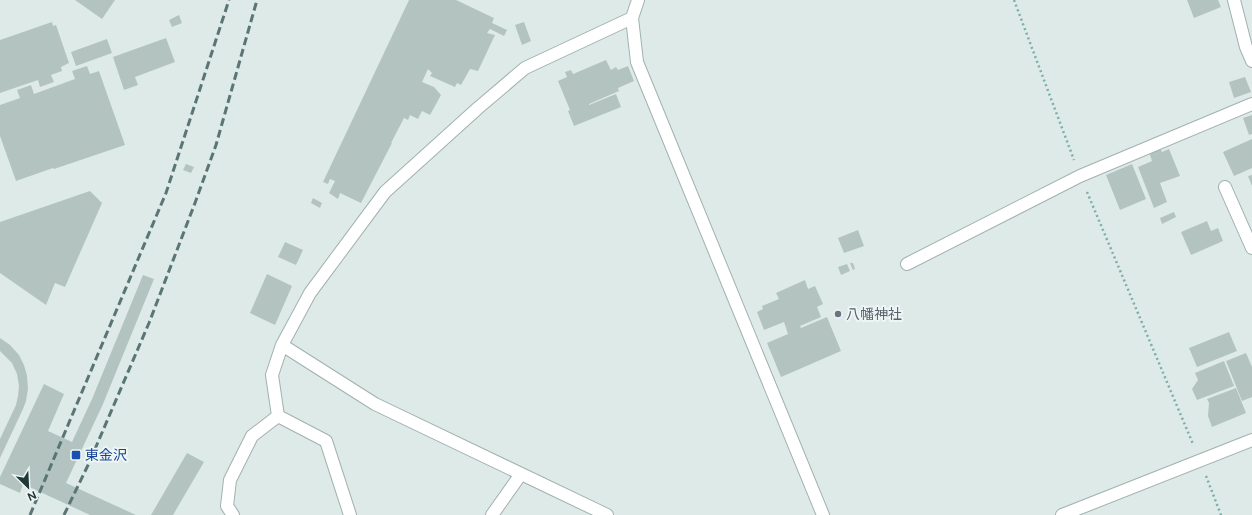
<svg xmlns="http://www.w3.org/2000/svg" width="1252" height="515" font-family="Figtree,'Noto Sans JP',sans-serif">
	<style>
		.building { fill: #b3c4c0 }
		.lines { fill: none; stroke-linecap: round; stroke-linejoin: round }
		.minor-casing { stroke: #a1b1af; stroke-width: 14 }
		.path { stroke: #7daea9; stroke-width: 2.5; stroke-dasharray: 2 3; stroke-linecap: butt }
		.minor { stroke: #fff; stroke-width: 12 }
		.rail { stroke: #597574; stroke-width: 3; stroke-dasharray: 8 4; stroke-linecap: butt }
		.worship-dot { fill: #6b7280; stroke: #eef6f4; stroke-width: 1.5 }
		.transit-dot { fill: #1a4fb4; stroke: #eef6f4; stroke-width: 1.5 }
		.labels { text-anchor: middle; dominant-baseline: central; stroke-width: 4; stroke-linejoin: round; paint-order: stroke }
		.worship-label { font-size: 14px; fill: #5b616d; stroke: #eef6f4; text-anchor: start }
		.transit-label { font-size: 14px; fill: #164399; stroke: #eef6f4; text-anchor: start }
	</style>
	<rect width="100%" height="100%" fill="#deeae7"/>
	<!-- building -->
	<path class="building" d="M75,0h40l-13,19z
		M409,0h47l38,18 -2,5 15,7 -3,6 -14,-7 -3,4 8,2 -17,36 -8,-2 -9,16 -4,-2 -2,4 -25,-11 2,-3 -4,-4 -6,13 12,5 7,8 -11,20 -8,-4 -4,8 -8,-4 -2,5 -4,-2 -13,25h1l-31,60 -21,-10 -2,6 -9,-6 6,-12 -5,-2 -2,5 -5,-2z
		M1187,0h31l3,7 -27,11z
		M179,15l3,8 -10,4 -3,-7z
		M52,22l1,4 3,-1 13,38 -8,4 1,4 -11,4 3,7 -14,5 -2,-7 -38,13v-53z
		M524,22l7,19 -9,4 -7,-20z
		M166,38l9,24 -40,15 3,8 -14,5 -11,-33z
		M107,39l5,14 -36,13 -5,-14z
		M606,60l5,10 5,-3 2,3 10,-4 6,15 -16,7 1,3 -30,13v1l27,-11 5,13 -47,19 -6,-15 2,-1 -12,-29 9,-4 -2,-5 6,-2 2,4z
		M87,66l3,8 9,-3 26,74 -71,24 -1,-1 -37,13 -16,-45v-31l20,-7 -3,-8 14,-5 3,9 41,-15 -3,-8z
		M1245,77l6,15 -17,6 -5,-16z
		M1252,115v19l-3,1 -6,-17z
		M1252,139v29l-18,8 -11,-24z
		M1160,148l2,4 7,-3 11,27 -20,7 7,19 -13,6 -16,-41 14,-6 -3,-9z
		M186,164l8,3 -3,6 -8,-3z
		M1132,164l14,35 -26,11 -14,-35z
		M1252,175v11l-4,-10z
		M90,191l12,12 -37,84 -10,-4 -9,22 -46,-32v-51z
		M313,198l9,5 -2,5 -9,-5z
		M1174,212l2,5 -14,7 -2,-6z
		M1207,221l4,10 7,-3 5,13 -32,14 -10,-23z
		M858,230l6,16 -20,7 -6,-15z
		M285,242l18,8 -7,15 -18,-8z
		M850,263h3l2,6 -2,1z
		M847,264l3,7 -9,4 -3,-8z
		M267,274l25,12 -17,39 -25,-12z
		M143,275l11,4 -51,125 -37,79 70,32h-46l-67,-31 -3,9 -20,-9v-7l44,-93 20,10 -16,37 24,11 20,-43z
		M805,280l3,9 7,-3 8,18 -6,3 4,10 -21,9 1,2 26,-11 14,34 -60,26 -14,-34 21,-9 -4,-12 -20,8 -7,-18 6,-3 -1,-3 17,-7 -3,-6z
		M1229,332l8,19 -40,16 -8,-19z
		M0,338l10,7 9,10 5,10 3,11 1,13 -2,12 -3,8 -23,49v-19l16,-34 2,-9 1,-10 -2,-12 -5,-11 -12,-12z
		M1246,353l6,14v30l-10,4 -16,-40z
		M1224,361l10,25 -37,14 -5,-11 6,-9 -3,-7z
		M1236,388l10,25 -34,14 -4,-11 1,-13 -2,-4z
		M187,453l17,9 -31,53h-22z"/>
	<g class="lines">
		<defs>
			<path id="minor" d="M638,0l-6,18 5,44 186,453
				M1234,0l12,47 6,14
				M1225,187l27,61
				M907,264l173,-88 172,-72
				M282,345l93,59 232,111
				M278,416l-6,-41 10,-30 28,-52 75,-101 93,-84 47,-40 107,-50
				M278,416l48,25 24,74
				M233,515l-6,-9 3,-26 22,-44 26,-20
				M492,515l29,-41
				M1062,515l190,-75"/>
		</defs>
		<!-- minor casing -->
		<use href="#minor" class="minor-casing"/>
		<!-- path -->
		<path class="path" d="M1014,0l60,160
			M1087,192l106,252
			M1206,476l15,39"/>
		<!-- minor -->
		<use href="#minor" class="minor"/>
		<!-- rail -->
		<path class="rail" d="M30,515l136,-322 63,-193
			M64,515l25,-52 60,-140 46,-120 21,-58 41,-145"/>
	</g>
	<!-- markers -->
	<circle class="worship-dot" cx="838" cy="314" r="4"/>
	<rect class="transit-dot" x="71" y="450" width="10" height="10" rx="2"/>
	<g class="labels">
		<!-- worship labels -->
		<g class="worship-label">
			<text x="846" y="314">八幡神社</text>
		</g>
		<!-- transit labels -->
		<g class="transit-label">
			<text x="85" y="455">東金沢</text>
		</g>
	</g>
	<!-- north arrow -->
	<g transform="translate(28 487) rotate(156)" stroke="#eef6f4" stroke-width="3" paint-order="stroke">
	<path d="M0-3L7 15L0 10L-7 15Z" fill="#1f3938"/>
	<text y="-6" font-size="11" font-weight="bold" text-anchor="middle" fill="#1f3938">N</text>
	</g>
</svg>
